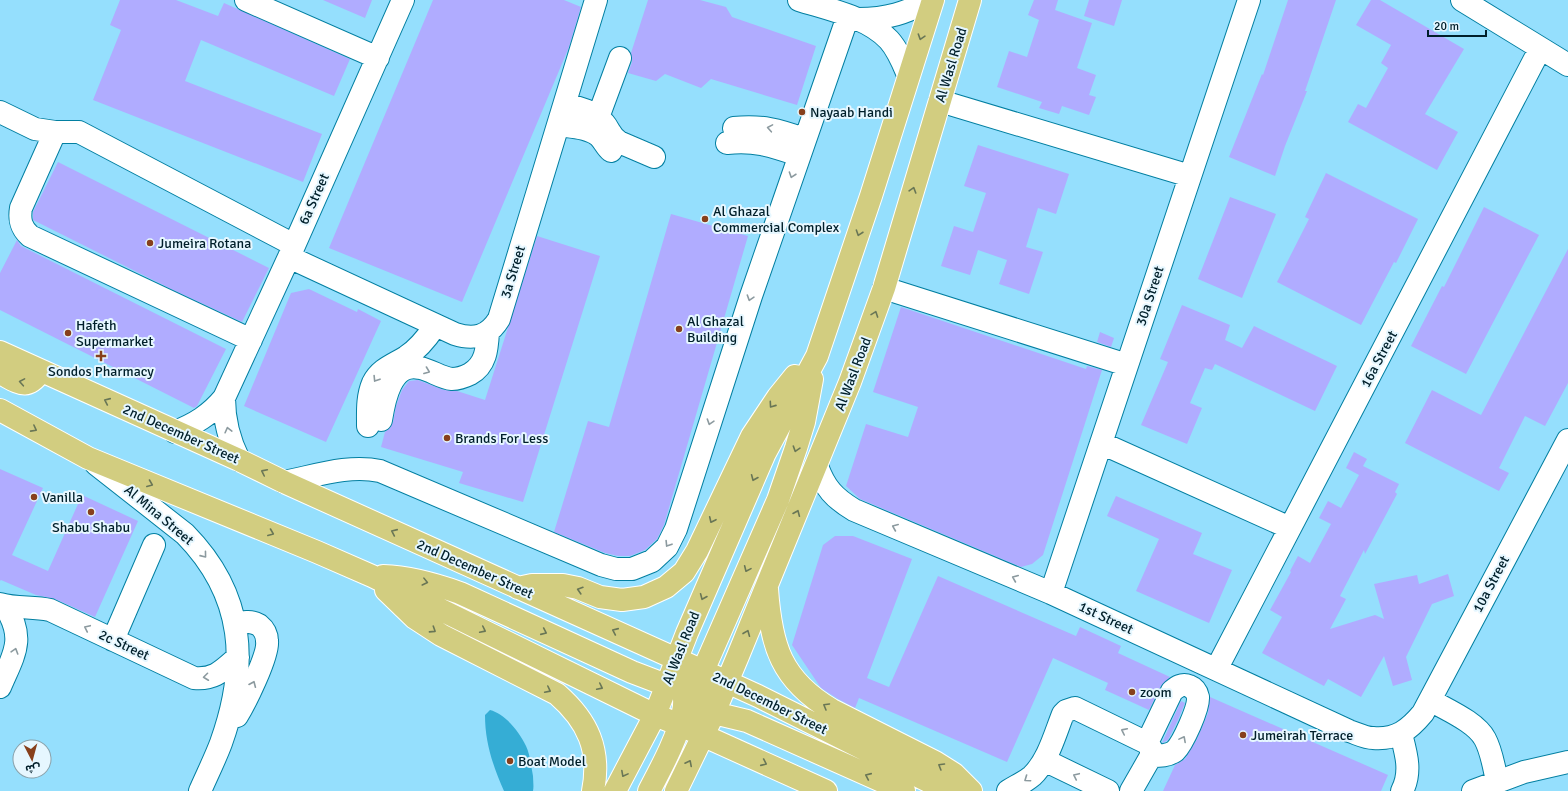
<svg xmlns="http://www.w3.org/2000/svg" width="1568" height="791" font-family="Signika,'Noto Sans Arabic',sans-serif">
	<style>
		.water { fill: #35add5 }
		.building { fill: #b0acff }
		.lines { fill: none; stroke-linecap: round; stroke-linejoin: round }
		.minor-casing { stroke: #027fa1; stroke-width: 24 }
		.major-casing { stroke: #fff; stroke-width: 24 }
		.minor { stroke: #fff; stroke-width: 22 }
		.major { stroke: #d2cd80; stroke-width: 22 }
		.oneway { stroke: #697655 }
		.oneway2 { stroke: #8c9a9f }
		.poi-dot { fill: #87401c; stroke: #e6f7ff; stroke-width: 1.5 }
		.labels { text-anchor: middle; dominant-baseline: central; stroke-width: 4; stroke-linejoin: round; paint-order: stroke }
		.street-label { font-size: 14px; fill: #001f2a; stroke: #e6f7ff }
		.poi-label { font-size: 14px; fill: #001f2a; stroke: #e6f7ff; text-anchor: start }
	</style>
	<rect width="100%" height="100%" fill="#95dffd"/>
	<!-- water -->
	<path class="water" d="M490,710c15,4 29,21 36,36 4,8 5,20 7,30 0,5 1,10 0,15h-29c-11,-25 -19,-48 -19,-76z"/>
	<!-- building -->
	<path class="building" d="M120,0h56l42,16 6,-13 126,56 -16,37 -133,-56 -16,41 137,53 -19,48 -210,-82 28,-70 -11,-5z
		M323,0h49l-7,18z
		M433,0h131l17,7 -12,40 -107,255 -133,-54z
		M648,0h52l26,7 6,10 84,29 -19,59 -86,-26 -10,9 -36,-14 -9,7 -28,-8 4,-11 -1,-9z
		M1034,0h24l-3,10 37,13 -15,45 19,7 -7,20 7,2 -7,18 -27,-9 -3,8 -20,-6 3,-6 -45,-15 12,-36 18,6 12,-37 -11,-5z
		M1089,0h33l-8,26 -30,-10z
		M1288,0h48l-31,91h2l-22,55 -10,30 -46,-19 33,-83 1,1z
		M1371,0h9l84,49 -39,65 33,18 -21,38 -89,-48 10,-18 8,4 22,-40 -7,-5 10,-18 -35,-20z
		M978,145l91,29 -13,40 -18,-6 -12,39 17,5 -14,42 -30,-10 8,-24 -29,-10 -8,25 -29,-9 13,-40 19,6 13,-39 -22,-7z
		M58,162l211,106 -27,54 -71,-33 -138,-69v-8z
		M1326,173l92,46 -22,44 -2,-1 -33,63 -84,-43 32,-63 -4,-2z
		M1230,197l46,17 -34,84 -44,-19z
		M1484,207l55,28 -73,139 -55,-28 31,-60 2,1z
		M671,214l77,22 -84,289 -7,14 -12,11 -15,6h-12l-13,-3 -51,-21 34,-111 21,6z
		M537,236l63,20 -77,246 -64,-19 4,-11 -82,-25 4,-15 5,-4 3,-6 3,-16 6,-16 7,-9 9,-1 26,10 13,1 28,9z
		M17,240l4,6 205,103 -29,57 -3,2 -194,-98v-37z
		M1568,249v134l-23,43 -20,-10 -26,52 10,5 -10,18 -94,-48 27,-53 49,25z
		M309,289l48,23 1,-3 23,12 -55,121 -82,-36 47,-113z
		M1182,305l48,20 -5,15 17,8 12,-22 83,40 -22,45 -100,-47 -3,6 -7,-2 -15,35 12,5 -15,36 -46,-19 27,-63 -8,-3z
		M901,307l185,62 1,-3 15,4 -59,185 -11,9 -11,3 -161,-68 -14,-13 20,-62 42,13 10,-30 -45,-15z
		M1100,332l14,6 -3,9 -14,-5z
		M1354,452l13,7 -4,7 36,18 -4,8 2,2 -32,60 -1,-4 -24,46 6,3 -16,30 45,-14 9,4 -10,-35 43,-9 2,9 29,-10 6,22 -22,8 -26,53 6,23 -19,6 -9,-30 -23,41 -33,-18 -4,7 -62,-33 20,-36 -12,-7 21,-38 -1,-1 8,-15 12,7 21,-39 -12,-6 9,-17 13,7 18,-33 -13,-7z
		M0,469l43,19 -31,67 36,16 34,-76 56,26 -43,96 -40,-18 -19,-4 -35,-15 -1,1z
		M1116,496l86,37 -9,21 39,16 -23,53 -73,-32 23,-52 -52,-23z
		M835,536h18l59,23 -45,119 22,9 49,-111 138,60 4,-9 41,19 -3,7 52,24 -9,9 -12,24 -44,-20 3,-7 -55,-25 -46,104 -148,-64 -4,10 -17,-9 -17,-11 -29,-43 31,-100z
		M1210,697l178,78 -7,16h-218l12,-26 10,-6 12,-20 11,-26z
		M1181,701l4,2 -7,17 -10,20 -6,3z"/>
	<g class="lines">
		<defs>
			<path id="minor" d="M246,0l132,58
				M799,0c28,9 69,17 90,40 9,10 14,23 19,35
				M1462,0l106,65
				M858,19c31,0 46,-6 74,-19
				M940,101l250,75
				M565,104c13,4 30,7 39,19 6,7 6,13 15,19l35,15
				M0,112l35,17 20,3h24l215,113
				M558,125c14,2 30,2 41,11 5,5 7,11 12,15
				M734,128c27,-3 45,2 70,11
				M593,131l27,-73
				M55,132l-34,76c-2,12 0,20 9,28l221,104
				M727,143c29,-3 45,3 72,12
				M289,257l166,77c19,6 33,3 44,-15l97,-319
				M884,288l243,77
				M224,398c0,23 5,42 15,62
				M381,420c3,-19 10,-59 39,-52 11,2 21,10 32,11 6,0 12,-2 18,-5 16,-9 17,-25 18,-42
				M368,426c0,-14 -1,-29 5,-43 7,-14 20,-18 33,-26 12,-8 21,-19 29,-31
				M175,432c20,-8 35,-17 49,-34l65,-141 114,-257
				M1101,443l189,85
				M96,464l89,70c60,61 64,131 36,209 -6,16 -14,32 -21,48
				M817,466c8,22 17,32 37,44l197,83 298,138c7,2 16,7 24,7 23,2 36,-8 50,-25l145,-273
				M284,482c31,-6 65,-18 96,-11l221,94 15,4h16l20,-8 15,-14 9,-18 75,-233 97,-280
				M1051,593l198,-593
				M0,604c17,5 33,2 50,6l144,68c21,2 29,-8 44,-21
				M235,625c9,-3 15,-5 24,0 5,4 8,10 8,16 2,14 -22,62 -30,75
				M113,640l41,-95
				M1217,668l323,-619
				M0,687c14,-33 26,-48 5,-81
				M1430,700c17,10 46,22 55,39 7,13 9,29 12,42
				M1401,734c5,19 11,38 1,57
				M1147,743l25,-52c5,-4 10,-8 17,-5 5,2 8,6 9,11 1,11 -15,46 -23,54 -7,5 -15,5 -24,5
				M1044,760l64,31
				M1008,791c8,-5 17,-9 24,-15 16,-15 23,-42 31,-62l3,-3 9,-3 72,35 4,5v8l-20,35
				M1473,791l51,-19 44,-10"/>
			<path id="major" d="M0,352l239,108 45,22 419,189 55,25 190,95
				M0,373c18,9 27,19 41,-2
				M0,410l88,48 229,94 55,24 283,139 25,10 146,66
				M383,576c27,1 52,8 77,17l172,79 34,13 33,4 15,-4
				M518,588l14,-3h31l15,3 22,9 22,3 22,-3 22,-10 18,-15 13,-21 55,-115 26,-39 17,-21
				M767,589c4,57 14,91 65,121l103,52 19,12 17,17
				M386,590l29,28 26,17 116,59c31,27 44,56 36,97
				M700,712l14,1 33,8 157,70
				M703,736c-3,-23 -4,-43 0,-65l75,-171 18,-52 8,-26 8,-43
				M615,791l40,-76 32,-82 78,-180 52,-97 54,-160 62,-196
				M649,791c12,-23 29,-54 34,-79 3,-12 0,-25 -3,-36
				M676,791l38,-78 24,-57 112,-274 34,-94 86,-288"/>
		</defs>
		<!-- minor casing -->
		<use href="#minor" class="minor-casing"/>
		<!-- major casing -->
		<use href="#major" class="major-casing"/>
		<!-- minor -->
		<use href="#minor" class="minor"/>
		<!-- major -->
		<use href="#major" class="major"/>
	</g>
	<!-- one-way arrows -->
	<defs><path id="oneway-chevron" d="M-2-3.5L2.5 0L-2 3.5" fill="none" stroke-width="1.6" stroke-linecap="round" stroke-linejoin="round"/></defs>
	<g class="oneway">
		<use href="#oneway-chevron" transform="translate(921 37) rotate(108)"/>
		<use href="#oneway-chevron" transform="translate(913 190) rotate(-73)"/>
		<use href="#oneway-chevron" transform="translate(859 233) rotate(109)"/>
		<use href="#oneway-chevron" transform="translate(875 314) rotate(-70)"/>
		<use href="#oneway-chevron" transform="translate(22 382) rotate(-170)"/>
		<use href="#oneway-chevron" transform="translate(107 401) rotate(-156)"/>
		<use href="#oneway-chevron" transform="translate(772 405) rotate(125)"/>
		<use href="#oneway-chevron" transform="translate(34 429) rotate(28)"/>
		<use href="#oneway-chevron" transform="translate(796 449) rotate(108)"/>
		<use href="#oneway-chevron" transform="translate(264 472) rotate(-154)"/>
		<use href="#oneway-chevron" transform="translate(754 478) rotate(113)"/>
		<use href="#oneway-chevron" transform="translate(150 484) rotate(22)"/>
		<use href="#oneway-chevron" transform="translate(797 513) rotate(-67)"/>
		<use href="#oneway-chevron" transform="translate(712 520) rotate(115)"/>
		<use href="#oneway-chevron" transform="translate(394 532) rotate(-156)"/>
		<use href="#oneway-chevron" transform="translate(271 533) rotate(22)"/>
		<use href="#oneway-chevron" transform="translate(747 569) rotate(114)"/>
		<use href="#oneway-chevron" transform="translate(425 582) rotate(14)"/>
		<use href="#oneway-chevron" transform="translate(580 590) rotate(-163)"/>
		<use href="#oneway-chevron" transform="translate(703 597) rotate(113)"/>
		<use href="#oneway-chevron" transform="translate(433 630) rotate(33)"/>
		<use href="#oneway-chevron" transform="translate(483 630) rotate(26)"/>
		<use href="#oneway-chevron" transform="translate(615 631) rotate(-156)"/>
		<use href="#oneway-chevron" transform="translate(544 632) rotate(24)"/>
		<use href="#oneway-chevron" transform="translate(747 633) rotate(-68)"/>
		<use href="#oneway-chevron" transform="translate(600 687) rotate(26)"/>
		<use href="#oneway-chevron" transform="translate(548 690) rotate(27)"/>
		<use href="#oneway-chevron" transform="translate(826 706) rotate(-150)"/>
		<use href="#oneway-chevron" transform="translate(689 763) rotate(-63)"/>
		<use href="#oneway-chevron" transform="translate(764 763) rotate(24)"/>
		<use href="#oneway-chevron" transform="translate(941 766) rotate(-149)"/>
		<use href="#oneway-chevron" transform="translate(624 774) rotate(118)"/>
		<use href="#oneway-chevron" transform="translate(868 776) rotate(-156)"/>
	</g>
	<g class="oneway2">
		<use href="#oneway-chevron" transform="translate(770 128) rotate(-170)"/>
		<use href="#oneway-chevron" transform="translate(792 175) rotate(109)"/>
		<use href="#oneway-chevron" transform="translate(750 298) rotate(108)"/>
		<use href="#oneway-chevron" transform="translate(427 371) rotate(21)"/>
		<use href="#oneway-chevron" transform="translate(376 379) rotate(122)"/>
		<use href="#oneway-chevron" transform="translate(710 422) rotate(108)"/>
		<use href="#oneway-chevron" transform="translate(228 430) rotate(-104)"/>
		<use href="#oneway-chevron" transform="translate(895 527) rotate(-157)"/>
		<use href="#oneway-chevron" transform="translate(668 544) rotate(122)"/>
		<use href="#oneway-chevron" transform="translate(204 555) rotate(51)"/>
		<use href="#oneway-chevron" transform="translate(1015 578) rotate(-157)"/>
		<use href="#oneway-chevron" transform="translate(87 628) rotate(-155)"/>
		<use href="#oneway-chevron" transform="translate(15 651) rotate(-73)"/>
		<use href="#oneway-chevron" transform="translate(206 677) rotate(173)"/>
		<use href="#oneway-chevron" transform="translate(253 684) rotate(-67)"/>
		<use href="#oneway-chevron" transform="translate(1124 731) rotate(-154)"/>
		<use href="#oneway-chevron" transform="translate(1183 739) rotate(-62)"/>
		<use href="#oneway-chevron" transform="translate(1076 776) rotate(-155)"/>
		<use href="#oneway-chevron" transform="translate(1027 779) rotate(145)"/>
	</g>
	<!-- markers -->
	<g class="poi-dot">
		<circle cx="802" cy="112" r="4"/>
		<circle cx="705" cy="219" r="4"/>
		<circle cx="150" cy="243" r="4"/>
		<circle cx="679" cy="329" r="4"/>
		<circle cx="68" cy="333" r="4"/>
		<path d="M99 350h4v4h4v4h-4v4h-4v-4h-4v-4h4z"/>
		<circle cx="447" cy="438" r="4"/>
		<circle cx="34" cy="497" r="4"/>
		<circle cx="91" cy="512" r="4"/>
		<circle cx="1132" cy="692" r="4"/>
		<circle cx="1243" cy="735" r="4"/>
		<circle cx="510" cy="761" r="4"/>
	</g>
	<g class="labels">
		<!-- street labels -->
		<g class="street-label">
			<text transform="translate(951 65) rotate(-73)">Al Wasl Road</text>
			<text transform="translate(314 199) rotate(-66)">6a Street</text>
			<text transform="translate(513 272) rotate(-73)">3a Street</text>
			<text transform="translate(1150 296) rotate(-72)">30a Street</text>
			<text transform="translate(1379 359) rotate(-62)">16a Street</text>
			<text transform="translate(853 374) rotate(-69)">Al Wasl Road</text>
			<text transform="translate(181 434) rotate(24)">2nd December Street</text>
			<text transform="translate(159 515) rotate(40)">Al Mina Street</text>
			<text transform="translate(475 569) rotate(24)">2nd December Street</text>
			<text transform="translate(1491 584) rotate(-62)">10a Street</text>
			<text transform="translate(1106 618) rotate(25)">1st Street</text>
			<text transform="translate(124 645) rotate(25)">2c Street</text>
			<text transform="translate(681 648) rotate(-68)">Al Wasl Road</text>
			<text transform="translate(770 703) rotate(26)">2nd December Street</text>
		</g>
		<!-- poi labels -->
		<g class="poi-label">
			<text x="810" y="112">Nayaab Handi</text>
			<text x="713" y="211">Al Ghazal<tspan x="713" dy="16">Commercial Complex</tspan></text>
			<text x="158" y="243">Jumeira Rotana</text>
			<text x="687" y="321">Al Ghazal<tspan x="687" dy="16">Building</tspan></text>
			<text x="76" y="325">Hafeth<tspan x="76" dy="16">Supermarket</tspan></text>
			<text x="101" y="371" text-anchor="middle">Sondos Pharmacy</text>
			<text x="455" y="438">Brands For Less</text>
			<text x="42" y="497">Vanilla</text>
			<text x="91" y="527" text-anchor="middle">Shabu Shabu</text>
			<text x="1140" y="692">zoom</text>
			<text x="1251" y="735">Jumeirah Terrace</text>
			<text x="518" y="761">Boat Model</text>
		</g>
	</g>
	<!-- north arrow -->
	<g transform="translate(32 759) rotate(174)"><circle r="19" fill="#e6f7ff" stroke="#8aa1aa"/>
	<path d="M0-3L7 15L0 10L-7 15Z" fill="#87401c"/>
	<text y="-6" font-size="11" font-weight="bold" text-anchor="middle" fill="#001f2a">ش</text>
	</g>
	<!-- scale -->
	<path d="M1428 30v6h58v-6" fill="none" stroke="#001f2a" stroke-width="2"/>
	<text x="1434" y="30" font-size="12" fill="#001f2a" stroke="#e6f7ff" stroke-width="3" paint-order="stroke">20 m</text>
</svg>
